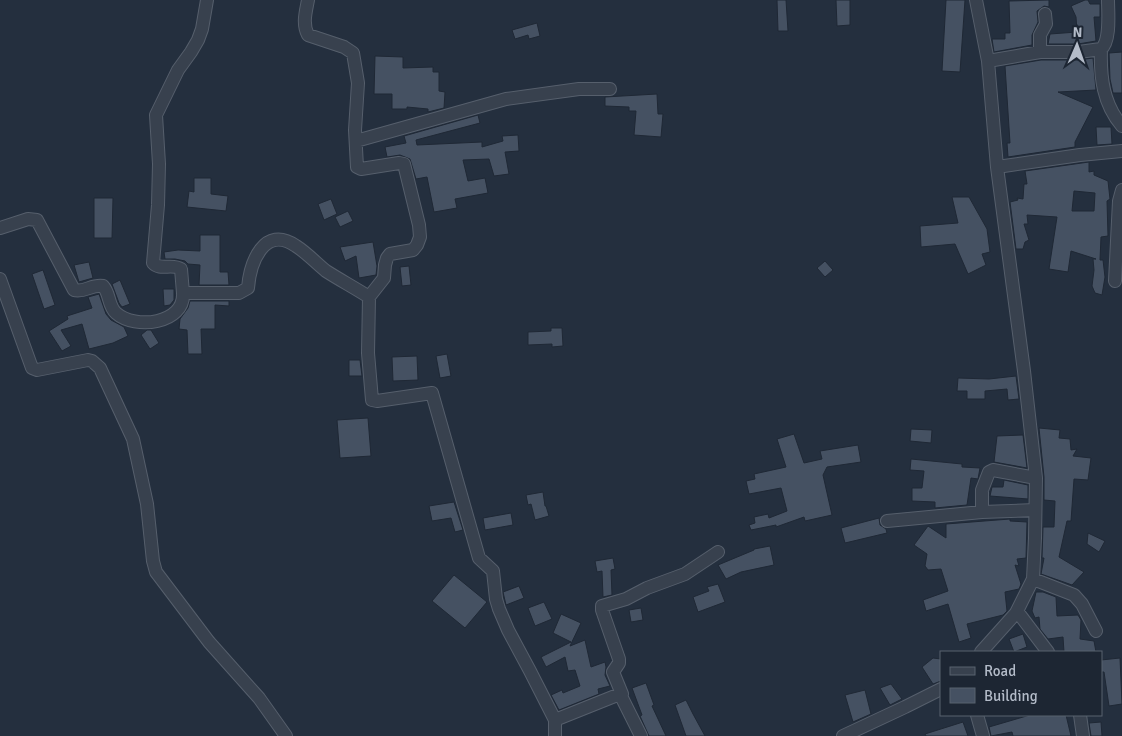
<svg xmlns="http://www.w3.org/2000/svg" width="1122" height="736" font-family="Signika,sans-serif">
	<style>
		.building { fill: #455162; stroke: #1f2835; fill-rule: evenodd }
		.lines { fill: none; stroke-linecap: round; stroke-linejoin: round }
		.minor-casing { stroke: #565f6c; stroke-width: 14 }
		.minor { stroke: #38414e; stroke-width: 12 }
	</style>
	<rect width="100%" height="100%" fill="#242f3e"/>
	<!-- building -->
	<path class="building" d="M777,0h9l2,31h-10z
		M836,0h14v25l-13,1z
		M946,0h19l-5,72 -18,-1z
		M1049,0v7l-5,-1 -7,5 1,11 -6,13v10l-38,7 -2,-13h13v-6h5l-1,-32z
		M1085,0h3l2,4h10v13h-6l2,24 -18,3h-30l2,-10 27,-2 -1,-15 -5,-11z
		M537,23l3,13 -11,3 -1,-4 -13,4 -3,-9z
		M1122,52v41h-9l-3,-14 -1,-26z
		M375,56l28,1v11l30,-1v5h6v19l6,1 -1,16 -16,4v-3l-21,-2v2h-15v-15h-18z
		M1093,58l3,32 -38,2 35,15 -18,35v5l-67,10 -1,-14h3l-5,-77 36,-6h38z
		M657,94l1,20h5l-2,23 -27,-2 2,-24h-7v-4l-24,-1v-9z
		M478,115l2,8 -64,17 1,5 65,-3v5l21,-6 -1,-5 16,-1 1,16 -14,1 4,22 -15,2 -5,-17 -26,1 5,21 17,-3 3,15 -33,6 2,9 -23,4 -7,-35 -11,2 -6,-20 -10,-4 -13,2 -2,-10 21,-4 -2,-7z
		M1096,127h15l1,17 -15,1z
		M1089,162v10l5,-1v4l14,6 2,18 -3,2 1,35 -7,1 -1,23h3l2,17 -3,18 -7,-2 -3,-7 2,-16 -1,-11h3l-25,-8 -3,21 -19,-3 8,-52 -30,-2 1,9h-4l5,16 -4,2 -2,7h-7l-6,-47 8,-2 -1,-2 6,1 1,-15h3l-2,-13zM1074,191l21,2 -1,18h-22z
		M194,178h17v16l17,2 -2,15 -39,-4 2,-16 5,1z
		M952,197h17l18,32 3,23 -8,2 4,11 -18,9 -13,-30 -34,3 -1,-21 38,-3z
		M94,198h19l-1,40h-18z
		M331,199l6,15 -13,6 -6,-16z
		M348,211l5,10 -13,6 -5,-10z
		M200,235h20v37h8l1,13h-30l1,-20 -12,-1 -3,-3 -10,-2h-10l-1,-7 14,-2 22,1z
		M373,242l4,24 -1,9 -17,3 -3,-22 -11,5 -5,-14z
		M825,261l8,9 -8,7 -8,-9z
		M89,262l4,16 -14,4 -5,-17z
		M409,266l2,19 -9,1 -2,-19z
		M43,270l12,35 -11,4 -12,-35z
		M120,280l10,24 -8,3 -3,-4 -7,-19z
		M163,289h11v11l-4,5 -6,1z
		M99,294l7,20 5,6 13,7 4,9 -15,7 -24,6 -7,-25 -21,6 10,16 -9,5 -13,-20 19,-12 -1,-3 25,-8 -4,-11z
		M190,301h39v5l-14,-1v24h-14l1,25h-14l-1,-24 -8,-1 1,-10 8,-11z
		M551,328h11l1,18 -11,1v-3l-24,1v-13l23,-1z
		M147,330h4l8,13 -9,6 -9,-14z
		M447,354l4,22 -11,2 -4,-22z
		M417,356l1,24 -25,1 -1,-24z
		M349,360h11l2,16h-13z
		M1016,376l3,23 -11,1 -1,-11 -22,2v8h-18v-8h-10l1,-13 31,1z
		M368,418l3,38 -31,2 -3,-38z
		M1039,428l21,2 -1,8 11,1 1,11 6,-1 -4,7 18,2 -3,22 -14,-1 -3,42h-4l-8,36 25,15 -12,13 -31,-11 3,-16h-2l1,-31h11l1,-26 -11,-1v-23z
		M911,429l21,1 -1,13 -21,-2z
		M794,434l10,29 18,-4 -2,-8 38,-6 3,17 -34,5 -4,8 9,40 -27,6 -1,-4 -28,10v-2l-25,5 -2,-5 6,-2 -1,-6 14,-3 1,4 18,-7 -6,-23 -32,6 -3,-13 9,-2 -1,-5 32,-7 -9,-28z
		M1023,435l4,33 -33,-6 3,-26z
		M911,459l51,5v3l18,1 -2,11 -7,-1 -4,27 -32,3v-6l-23,-1v-13h10l2,-17 -14,-1z
		M1004,480l24,5v14l-38,-3 2,-9h11z
		M543,492l2,14h1l3,10 -14,4 -4,-16 -3,1 -2,-10z
		M454,502l9,28 -8,2 -4,-14 -19,3 -3,-15z
		M511,513l2,12 -28,5 -2,-12z
		M879,518l1,7 6,4 1,4 -42,10 -4,-15z
		M1010,519v2l17,1 -1,36 -9,1 2,7 -4,-1 6,19 -2,5 -14,3 2,19 -4,4 -36,9 4,14 -12,4 -11,-38 -22,7 -3,-11 25,-9 -7,-22 -13,1 -3,-4 2,-12 -13,-9 14,-19 18,12v-14z
		M1088,533l17,8 -6,11 -12,-8z
		M770,546l4,19 -33,7 -15,7 -8,-14 36,-15v-1z
		M613,558l2,11 -4,1 1,25 -9,2 -1,-26 -5,1 -2,-11z
		M454,575l33,27 -22,26 -33,-27z
		M718,584l7,18 -27,10 -5,-15 16,-6 -2,-4z
		M519,586l5,12 -18,7 -3,-13z
		M1036,592h7l13,5 1,19 21,-1 3,5 -1,19 14,2 2,11h-32l-1,-15 -15,2 -8,-10 -1,-12 -4,1 -3,-7z
		M544,602l8,17 -17,7 -7,-18z
		M641,608l2,12 -12,2 -2,-12z
		M561,614l20,9 -11,23 15,-6 6,27 14,-5 1,5 -1,8 5,11 -12,3 1,5 -40,16 -8,-15 11,-5 1,3 17,-7 -5,-16 -7,1 -3,-14 -19,10 -5,-10 30,-15 -18,-9z
		M1023,634l4,13 -13,5 -5,-13z
		M933,658l8,1v22l-8,3 -11,-17z
		M1120,658l2,46 -13,2 -5,-34h-3v-12z
		M646,683l8,22 -2,1 14,30h-17l-9,-20 2,-1 -10,-27z
		M891,684l11,15 -12,6 -10,-17z
		M865,690l6,24 -18,8 -8,-27z
		M686,700l7,14 12,22h-19l-11,-31z
		M1030,715h36l5,21h-58l-1,-4 -21,4 -2,-9z
		M963,722l5,14h-42l-1,-2z
		M1101,722l1,14h-11l-2,-13z"/>
	<g class="lines">
		<defs>
			<path id="minor" d="M207,0l-5,29 -4,11 -7,12 -13,18 -22,45 3,49 -1,41 -5,58c7,8 19,0 28,6l2,24h56l9,-5c2,-25 16,-64 48,-42 11,7 20,17 30,25 14,9 29,17 43,26l-1,56 4,47 5,1 55,-8 47,165 14,13 3,28 3,10 9,21 22,41 25,49v16
				M308,0c-2,11 -6,24 0,35l36,12 9,6 5,30 -3,47 2,37 4,2 38,-6 5,1 15,61 1,12 -3,8 -4,5 -23,4 -3,4 -2,7 -1,13 -15,19
				M976,0l12,61 9,106 27,204 12,107 -1,60 -2,41 -17,34 -35,39
				M1101,49c10,-8 7,-37 7,-49
				M1040,52v-17l6,-11 -1,-10
				M988,61l52,-9h39l22,-3c-1,28 2,55 21,77
				M356,141l150,-42 73,-10h31
				M997,167l83,-12 42,-4
				M0,228l28,-9 9,1 37,70c10,3 18,-6 29,-4 7,7 5,20 13,27 19,17 69,11 67,-20
				M0,279l32,89 5,2 51,-10 4,1 8,7 33,71 14,65 6,57 3,11 53,70 50,56 27,38
				M1115,281l4,-80 3,-11
				M982,512v-22l7,-18 4,-2 43,8
				M887,521l95,-9 53,-2
				M1033,579l41,16 8,9 14,27
				M1017,611l31,41
				M622,694l-9,-22 6,-9v-4l-17,-49v-4l24,-7 21,-11 38,-14 33,-22
				M977,715l6,21
				M1080,715l3,21
				M555,720l65,-26 21,42
				M843,736l62,-29 36,-18"/>
		</defs>
		<!-- minor casing -->
		<use href="#minor" class="minor-casing"/>
		<!-- minor -->
		<use href="#minor" class="minor"/>
	</g>
	<!-- legend -->
	<rect x="940" y="651" width="162" height="65" fill="#1d2633" stroke="#59626f"/>
	<rect x="950" y="667" width="25" height="8" fill="#38414e" stroke="#59626f"/>
	<text x="984" y="676" font-size="15" fill="#b4bcc9">Road</text>
	<rect x="950" y="688" width="25" height="15" fill="#455162" stroke="#59626f"/>
	<text x="984" y="701" font-size="15" fill="#b4bcc9">Building</text>
	<!-- north arrow -->
	<g transform="translate(1077 45) rotate(2)" stroke="#1d2633" stroke-width="4" paint-order="stroke">
	<path d="M0-4L9 19L0 12L-9 19Z" fill="#b4bcc9"/>
	<text y="-8" font-size="14" font-weight="bold" text-anchor="middle" fill="#b4bcc9">N</text>
	</g>
</svg>
